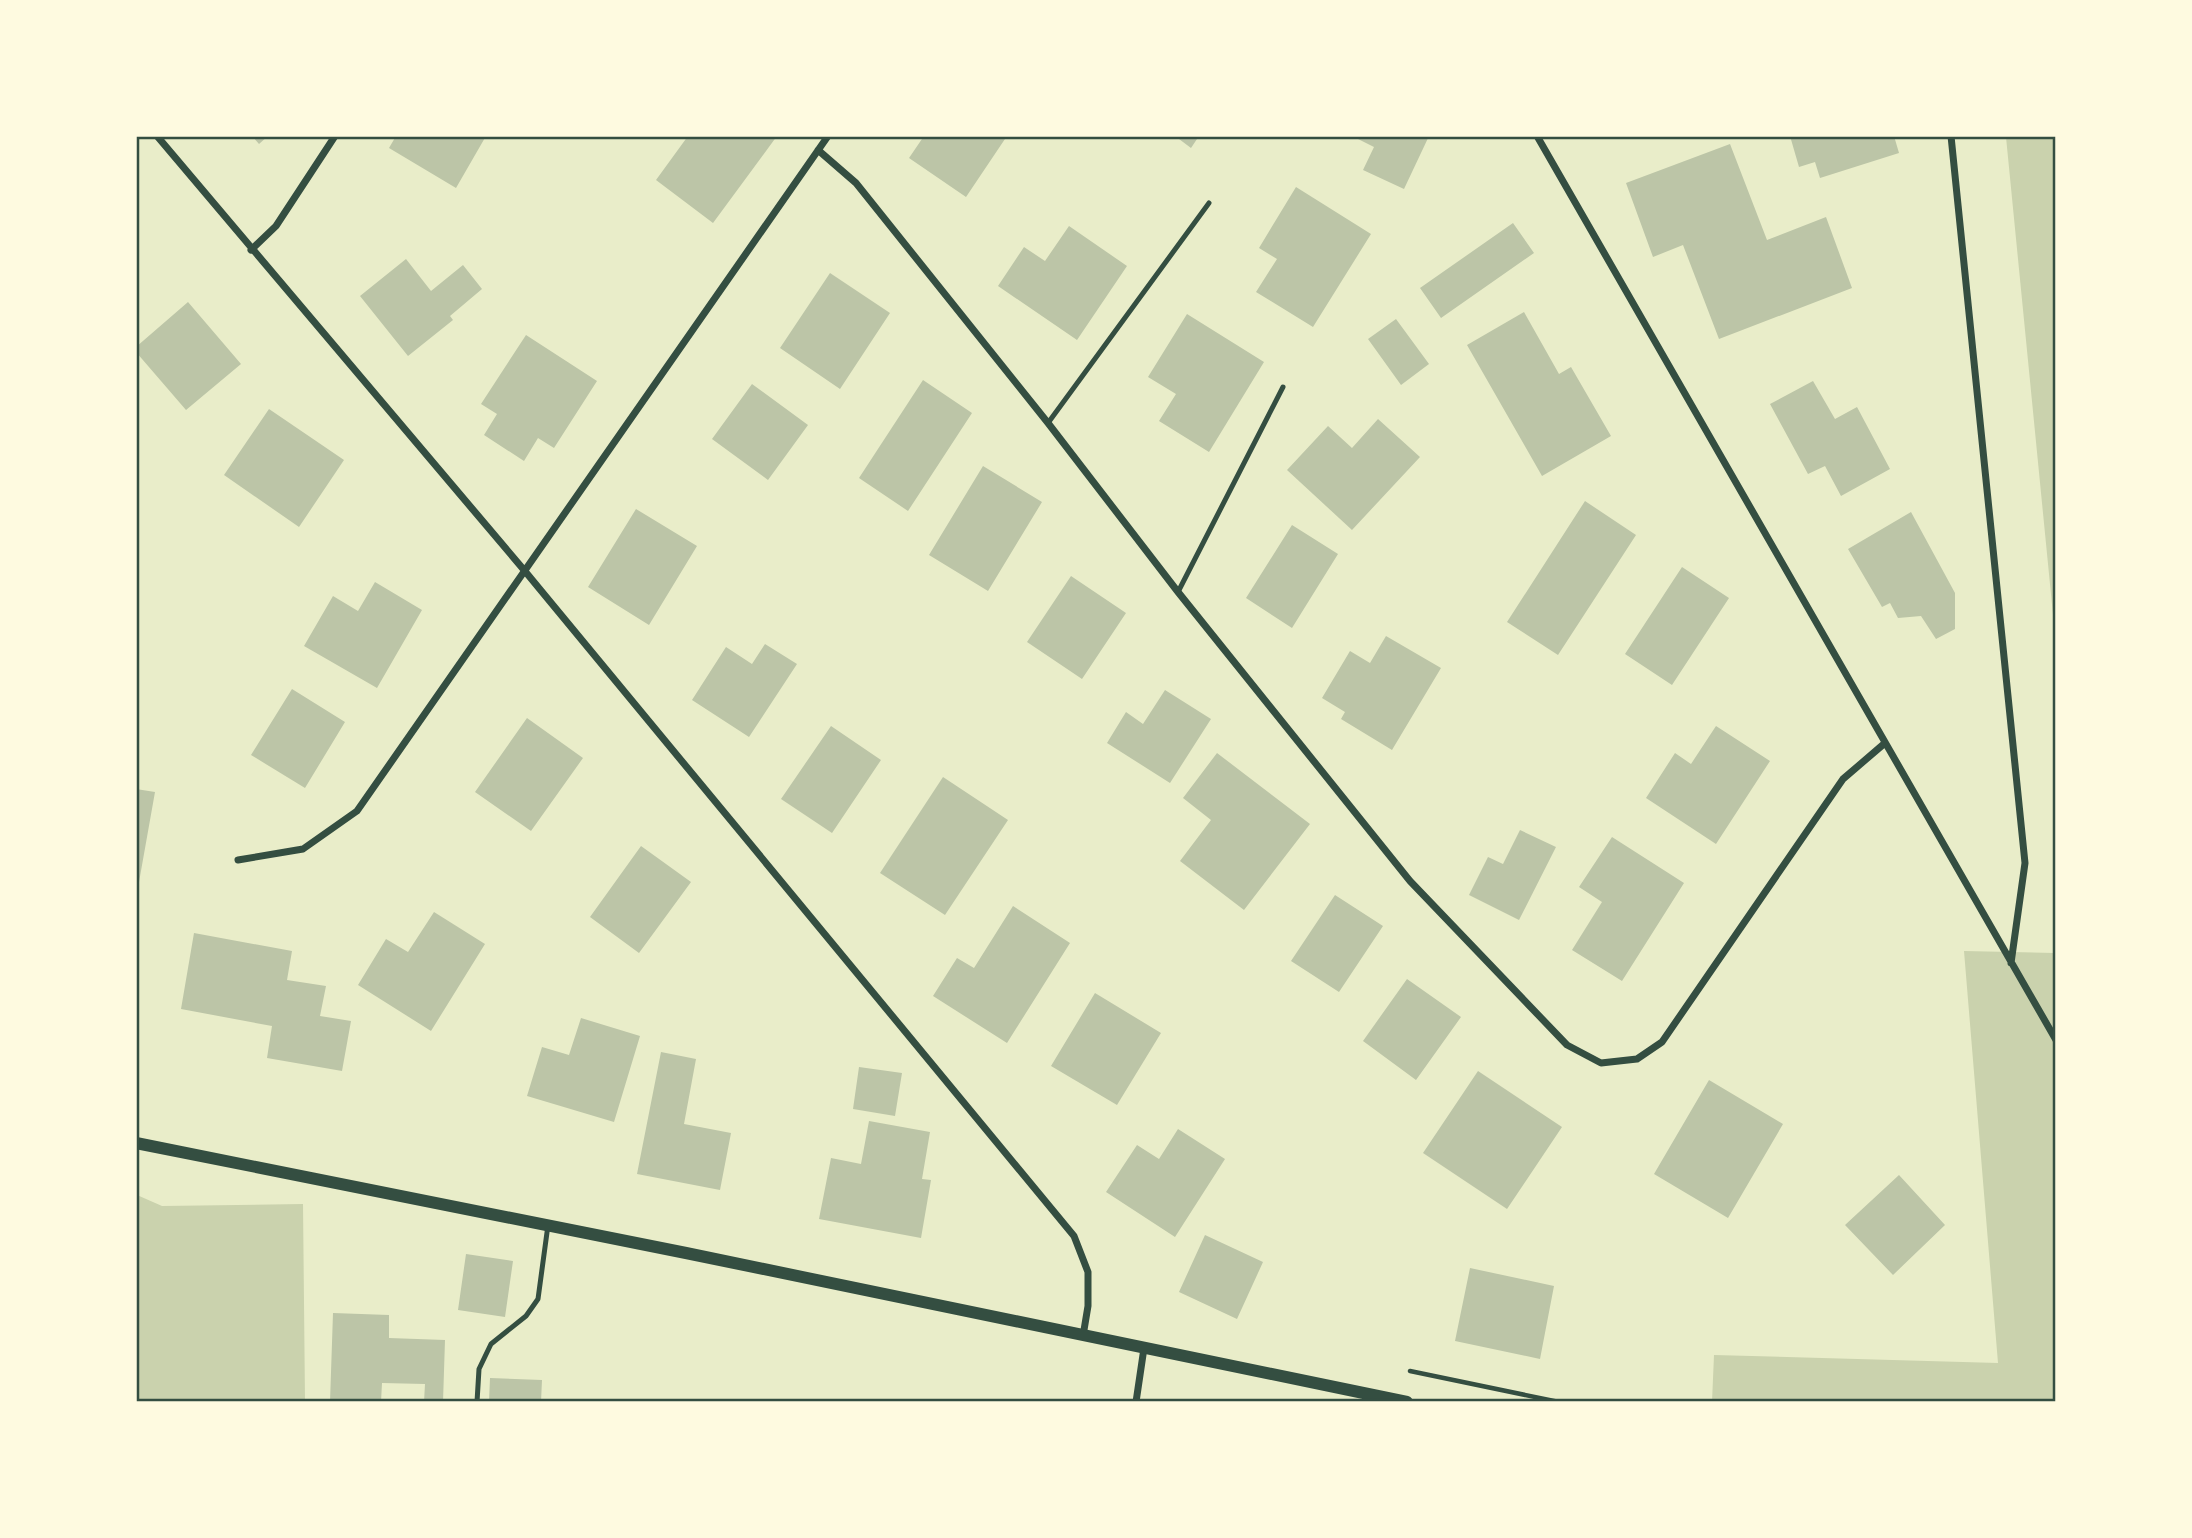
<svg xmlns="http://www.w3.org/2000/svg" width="2192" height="1538" font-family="Raleway,sans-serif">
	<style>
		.green { fill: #cad2ad }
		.building { fill: #bcc5a7 }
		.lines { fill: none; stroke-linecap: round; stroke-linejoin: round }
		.path { stroke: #344e41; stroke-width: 4.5 }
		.service { stroke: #344e41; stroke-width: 5 }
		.minor { stroke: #344e41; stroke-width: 7 }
		.tertiary { stroke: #344e41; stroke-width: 12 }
		.neatline { fill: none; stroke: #344e41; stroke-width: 2.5 }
	</style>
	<rect width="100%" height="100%" fill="#e9edc9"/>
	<!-- green -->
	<path class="green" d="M2006,137h49v498z
		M1964,951l91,2v448l-343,1 2,-47 284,8z
		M137,1195l25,11 141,-2 2,197h-168z"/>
	<!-- building -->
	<path class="building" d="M252,136h16l-9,8z
		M396,136h90l-30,52 -67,-40z
		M688,136h89l-64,87 -57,-43z
		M924,136h83l-41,61 -57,-39z
		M1175,136h24l-8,12z
		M1352,136h77l-25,53 -41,-19 11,-23z
		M1790,136h104l5,17 -79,25 -5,-16 -16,5z
		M1730,144l37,96 59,-23 26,71 -133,51 -36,-94 -30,12 -27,-74z
		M1296,187l75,47 -58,93 -57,-35 21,-33 -18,-11z
		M1513,223l21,30 -93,65 -21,-30z
		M1069,226l58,40 -50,74 -79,-54 26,-39 21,14z
		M406,259l25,32 32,-26 19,24 -32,27 3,4 -45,36 -48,-60z
		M830,273l60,40 -50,76 -60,-41z
		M188,302l53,62 -55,46 -50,-58v-5z
		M1524,312l35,62 12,-7 40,69 -69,40 -75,-131z
		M1187,314l77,48 -55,90 -50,-31 17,-27 -28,-17z
		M1396,319l33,45 -28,21 -33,-46z
		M526,335l71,46 -43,67 -16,-10 -14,23 -40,-26 13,-21 -16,-10z
		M923,380l49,33 -64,98 -49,-33z
		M1813,381l22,38 22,-12 33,62 -49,27 -16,-30 -17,8 -38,-70z
		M752,384l56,41 -40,55 -56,-41z
		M269,409l75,51 -45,67 -75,-52z
		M1378,419l42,38 -68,73 -65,-60 41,-44 24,22z
		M983,466l59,36 -54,89 -59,-36z
		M1585,501l51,34 -78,120 -51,-33z
		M636,509l61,37 -48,79 -61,-38z
		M1911,512l44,81v36l-19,10 -15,-23 -23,2 -8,-15 -8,4 -34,-58z
		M1292,525l46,29 -46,74 -46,-30z
		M1682,567l47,31 -57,87 -47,-31z
		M1071,576l55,37 -44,66 -55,-37z
		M375,582l47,28 -45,78 -73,-42 29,-50 25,15z
		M1386,636l55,32 -49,82 -51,-31 4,-7 -23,-14 28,-47 20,12z
		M765,644l32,20 -48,73 -57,-37 34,-53 26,17z
		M292,689l53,33 -40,66 -54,-33z
		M1165,690l46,29 -41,64 -63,-40 19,-31 17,12z
		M527,718l56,40 -52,73 -56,-39z
		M831,726l50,34 -49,73 -51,-34z
		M1716,726l54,35 -54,83 -70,-46 29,-45 16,11z
		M1217,753l93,71 -66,86 -64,-49 31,-41 -28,-22z
		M943,777l65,43 -63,95 -65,-42z
		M136,789l19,3 -16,90h-3z
		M1520,830l36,17 -37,73 -50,-25 19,-38 15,7z
		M1612,837l72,46 -62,98 -50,-31 30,-48 -23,-15z
		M641,846l50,36 -52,71 -49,-36z
		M1335,895l48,31 -44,66 -48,-31z
		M1013,906l57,37 -63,100 -74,-47 24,-38 17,10z
		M434,912l51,32 -54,87 -73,-46 28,-46 22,13z
		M194,933l98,18 -5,29 39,6 -6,30 31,5 -9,50 -75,-13 5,-32 -91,-17z
		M1407,979l54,38 -45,63 -53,-39z
		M1095,993l66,40 -44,72 -66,-39z
		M581,1018l59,18 -26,86 -87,-26 15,-49 27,8z
		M661,1052l35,7 -12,65 47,9 -11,57 -83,-16z
		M859,1067l43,6 -7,43 -42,-7z
		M1478,1071l84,56 -55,82 -84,-56z
		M1709,1080l74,44 -55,94 -74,-44z
		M869,1121l61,11 -8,47 9,1 -10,58 -102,-19 12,-61 30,6z
		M1178,1129l47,30 -50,78 -69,-45 31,-47 22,14z
		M1899,1175l46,50 -52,50 -48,-50z
		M1205,1235l58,27 -26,57 -58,-27z
		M466,1254l47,7 -8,56 -47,-7z
		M1470,1268l84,18 -14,73 -85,-18z
		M333,1313l56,2v23l56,2 -2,62h-19l1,-18 -43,-1 -1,19h-51z
		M490,1378l52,2 -1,22h-52z"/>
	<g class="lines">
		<!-- path -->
		<path class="path" d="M1410,1371l149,31"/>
		<!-- service -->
		<path class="service" d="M1048,423l161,-220
			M1178,592l105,-205
			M477,1402l2,-33 12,-25 35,-28 12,-17 10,-74"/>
		<!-- minor -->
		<path class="minor" d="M157,136l367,434 550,666 14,36v34l-5,30
			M1537,136l519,904
			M1951,136l74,727 -14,100
			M818,150l38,33 192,240 130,169 232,289 157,164 34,18 36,-4 25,-17 181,-263 42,-36
			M251,250l25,-24 59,-90
			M238,860l65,-11 54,-38 471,-675
			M1136,1402l8,-54"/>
		<!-- tertiary -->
		<path class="tertiary" d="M136,1143l550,110 721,149"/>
	</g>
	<!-- border -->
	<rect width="2192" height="1538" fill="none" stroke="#fefae0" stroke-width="276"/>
	<rect x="138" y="138" width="1916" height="1262" class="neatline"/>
</svg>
